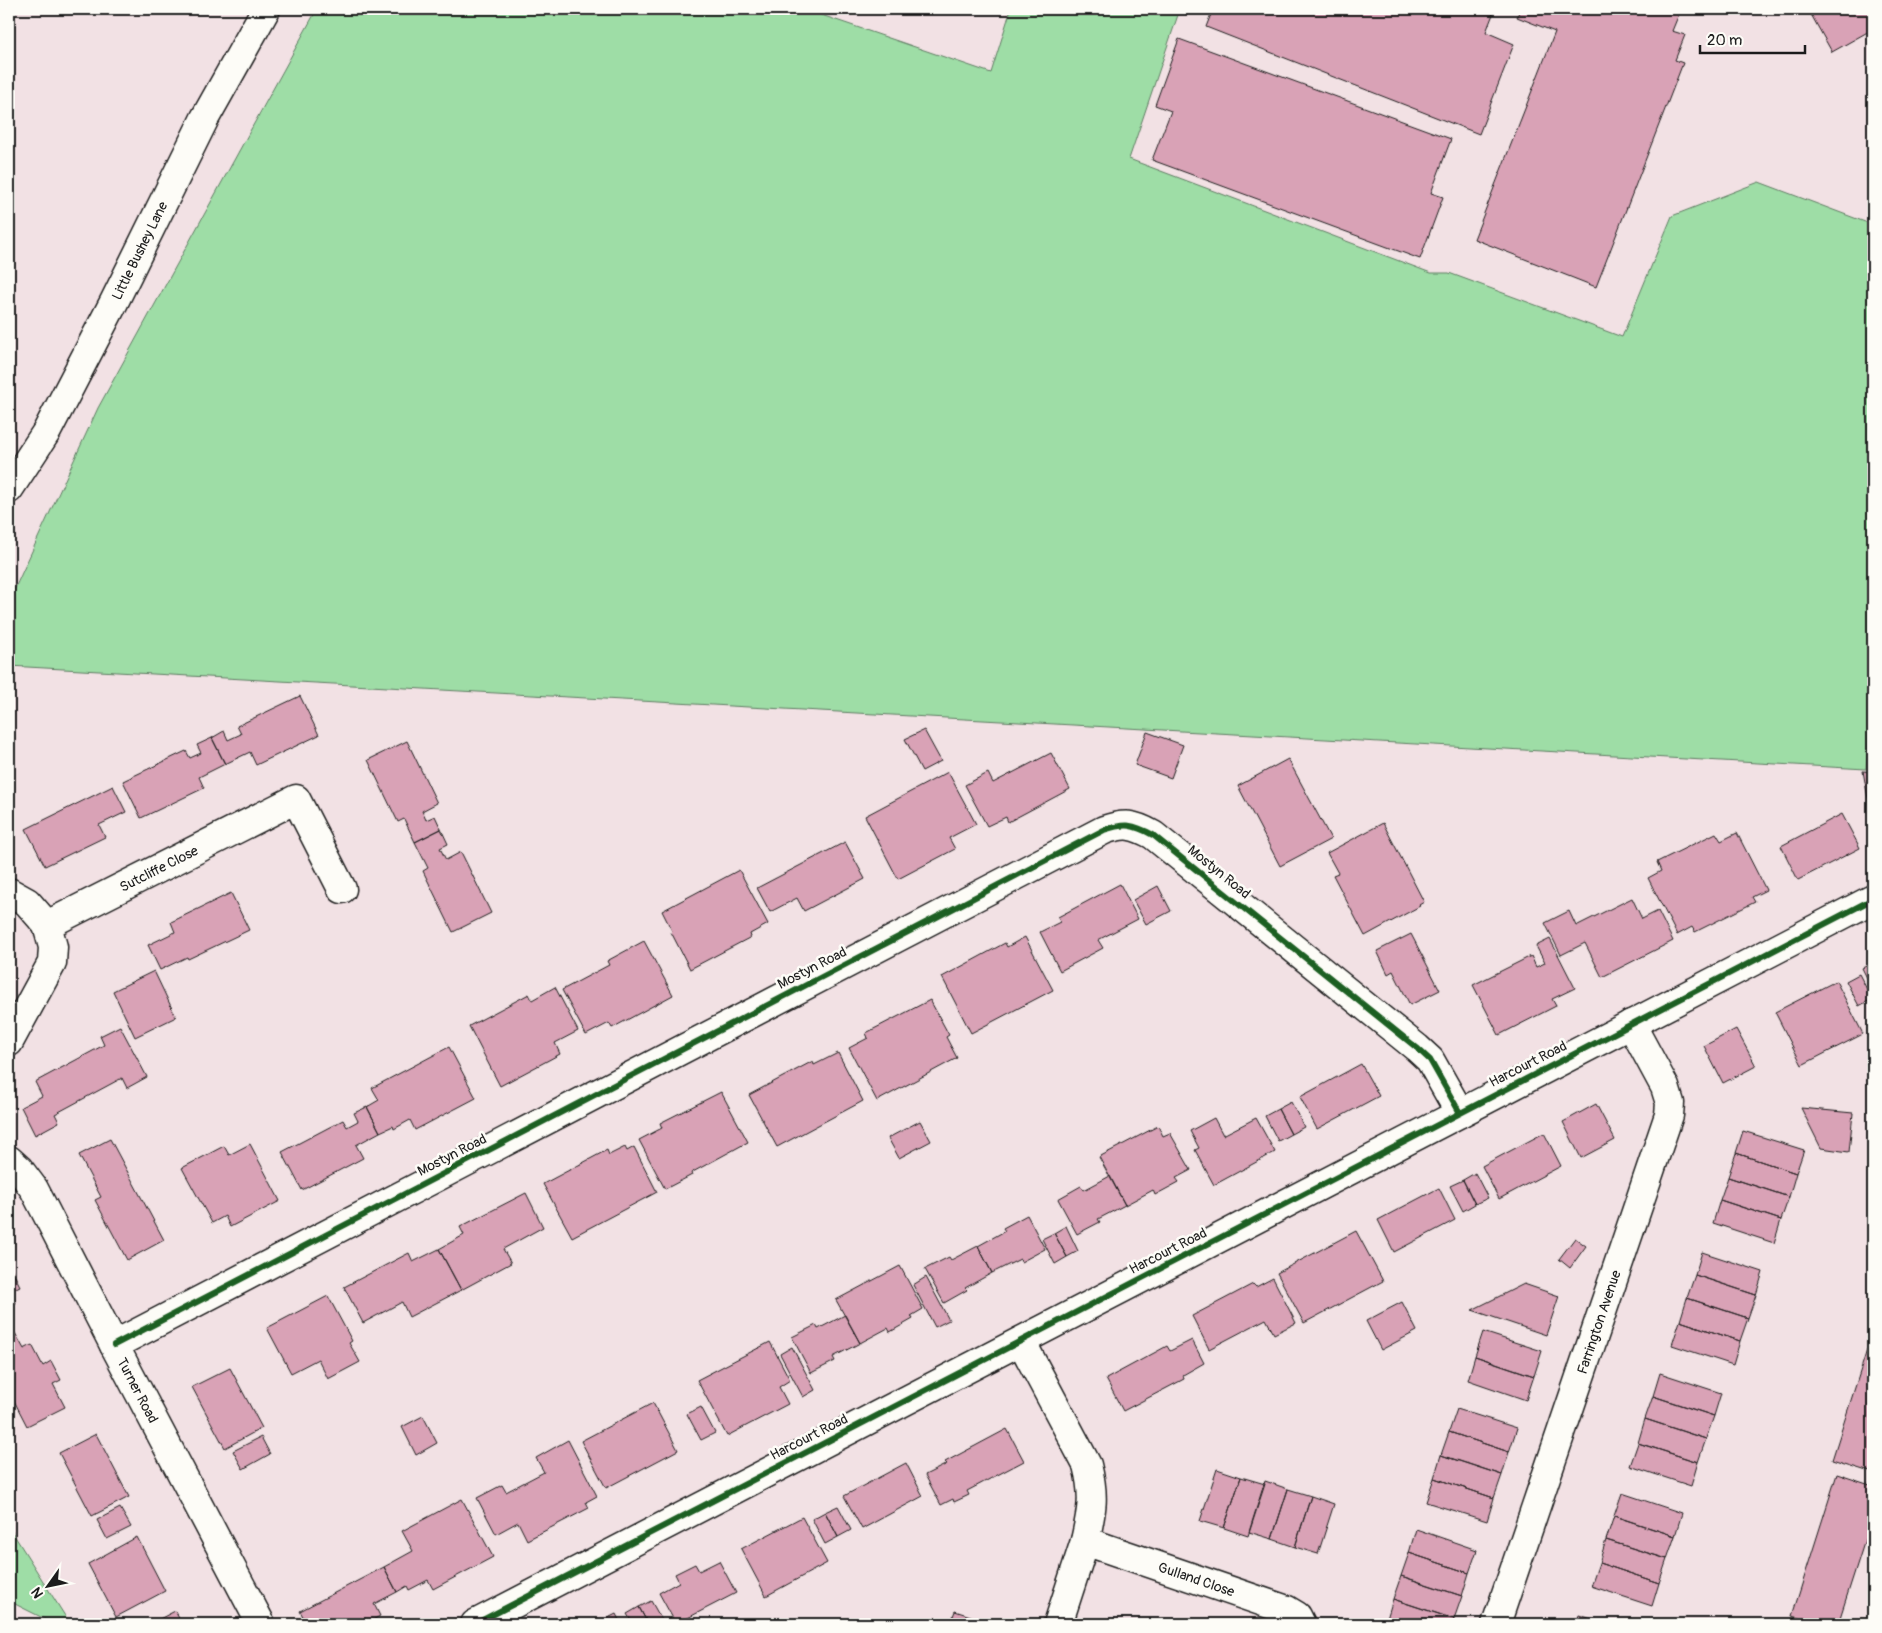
<svg xmlns="http://www.w3.org/2000/svg" width="1882" height="1633" font-family="Pangolin,sans-serif">
	<style>
		.green { fill: #9edda6; stroke: #5d7c61 }
		.building { fill: #d9a2b6; stroke: #1c1c1c }
		.lines { fill: none; stroke-linecap: round; stroke-linejoin: round }
		.minor-casing { stroke: #1c1c1c; stroke-width: 31 }
		.minor { stroke: #fdfcf7; stroke-width: 28 }
		.cycleway-casing { stroke: #fdfcf7; stroke-width: 9 }
		.cycleway { stroke: #1b5e20; stroke-width: 6 }
		.labels { text-anchor: middle; dominant-baseline: central; stroke-width: 5; stroke-linejoin: round; paint-order: stroke }
		.street-label { font-size: 14px; fill: #1c1c1c; stroke: #fdfcf7 }
	</style>
	<rect width="100%" height="100%" fill="#f2e1e4"/>
	<filter id="ink" filterUnits="userSpaceOnUse"><feTurbulence type="fractalNoise" baseFrequency=".02" numOctaves="2"/><feDisplacementMap in="SourceGraphic" scale="10" xChannelSelector="R" yChannelSelector="G"/><feConvolveMatrix kernelMatrix="1 2 1 2 8 2 1 2 1" color-interpolation-filters="sRGB"/></filter>
	<g filter="url(#ink)">
		<!-- green -->
		<path class="green" d="M317,9h487l187,64 20,-64h169l-51,150 302,114h18l173,64 50,-121 87,-34 114,43v453l-7,91 -1857,-103v-65l89,-193z
			M9,1527l61,97h-15l-46,-23z"/>
		<!-- building -->
		<path class="building" d="M1213,9h282l-9,23 28,12 -35,90 -273,-107z
			M1520,9h161l-9,22 13,4 -10,25 8,3 -87,224 -122,-48 81,-207 -38,-15z
			M1808,9h65v20l-41,23z
			M1179,39l272,100 -20,54 12,4 -23,62 -268,-99 19,-49 -16,-6z
			M300,696l19,39 -63,30 -6,-13 -25,12 -13,-26 12,-7 4,9 13,-6 -4,-8z
			M924,730l17,31 -19,10 -17,-32z
			M1147,732l36,13 -12,33 -36,-13z
			M212,738l13,26 -26,13 5,11 -63,30 -18,-37 63,-30 4,7 11,-5 -4,-8z
			M407,741l30,62 -15,8 4,9 9,-4 6,13 -26,13 -11,-23 -6,3 -30,-62z
			M1051,753l19,36 -62,33 -2,-5 -19,9 -22,-41 23,-12 5,10z
			M1288,759l43,80 -51,27 -42,-80z
			M1863,771l10,1v54z
			M948,772l28,52 -27,14 6,11 -57,30 -33,-63z
			M113,786l13,26 -27,13 6,12 -60,29 -19,-37z
			M1842,814l18,34 -62,32 -17,-34z
			M1383,823l41,79 -5,3 1,1 -55,30 -32,-61 5,-2 -11,-20z
			M441,829l7,15 -8,4 6,12 15,-8 30,61 -38,19 -30,-61 5,-3 -13,-26z
			M1716,833l5,8 16,-8 29,57 -14,7 3,5 -60,30 -3,-5 -15,8 -29,-57 13,-7 -4,-9z
			M845,842l20,37 -61,32 -7,-13 -27,14 -13,-24z
			M739,870l29,54 -18,10 1,3 -61,32 -19,-37 1,-1 -10,-20z
			M1120,884l18,35 -40,21 5,8 -43,23 -20,-39 20,-10 -2,-5z
			M1158,886l13,25 -25,13 -13,-24z
			M231,893l18,37 -61,29 -1,-2 -27,13 -12,-25 27,-13 -4,-10z
			M1632,898l10,21 16,-8 15,30 -71,36 -17,-34 -24,12 -16,-32 24,-12 7,15z
			M1411,934l29,56 -30,15 -17,-34 -5,3 -11,-23z
			M1025,937l28,53 -82,43 -29,-56 63,-34 2,4z
			M1550,939l25,49 -23,11 4,7 -57,29 -26,-50 58,-29 5,11 9,-4 -9,-17z
			M644,941l29,54 -61,33 -3,-5 -23,12 -24,-45 47,-25 -2,-4z
			M1873,963v27l-11,-22z
			M154,971l22,46 -41,20 -22,-46z
			M1859,974l13,25 -13,7 -13,-25z
			M1836,981l27,53 -61,31 -27,-53z
			M555,987l23,44 -23,12 5,11 -60,32 -31,-60 60,-32 3,6z
			M930,1000l19,35 -3,2 11,21 -80,43 -28,-53 19,-10 -2,-5z
			M120,1026l27,51 -20,11 -5,-10 -67,36 4,8 -24,13 -14,-28 21,-11 -7,-14 69,-37 -4,-9z
			M1736,1029l20,37 -33,17 -19,-37z
			M449,1047l27,51 -61,32 -5,-10 -16,9 -1,-3 -13,6 -13,-25 12,-7 -7,-12z
			M838,1053l25,48 -86,46 -28,-52 64,-34 1,4z
			M1361,1064l18,32 -62,33 -17,-32z
			M721,1092l27,50 -57,31 1,2 -27,14 -26,-49 23,-12 -2,-5z
			M1291,1102l13,25 -13,7 -13,-25z
			M1596,1104l19,36 -34,18 -18,-36z
			M367,1107l13,25 -24,13 7,13 -61,32 -20,-38 61,-32 4,7 11,-6 -4,-8z
			M1801,1108l52,5 -4,39 -28,-4z
			M1278,1109l13,25 -13,7 -13,-25z
			M1214,1118l9,17 33,-17 19,34 -61,33 -19,-35 4,-2 -9,-17z
			M920,1121l11,20 -32,17 -11,-20z
			M1158,1126l5,10 7,-3 21,37 -15,8 3,4 -24,13 -2,-5 -28,15 -26,-48z
			M1743,1131l61,19 -8,23 -60,-20z
			M1544,1133l17,33 -62,33 -17,-33z
			M110,1139l54,101 -37,20 -32,-60 6,-3 -22,-42z
			M250,1144l30,57 -50,26 -5,-11 -13,7 -30,-55 42,-22 5,9z
			M625,1147l2,4 7,-4 23,45 -85,45 -29,-53 64,-34 2,5z
			M1736,1153l60,20 -7,24 -61,-20z
			M1475,1173l13,25 -13,6 -12,-24z
			M1110,1176l15,29 -27,14 2,3 -23,12 -19,-35 23,-13 3,4z
			M1728,1177l61,20 -8,23 -61,-20z
			M1463,1180l12,24 -12,7 -13,-25z
			M1439,1188l16,32 -61,32 -16,-32z
			M526,1193l17,34 -40,22 8,14 -50,27 -22,-41 25,-14 -4,-8z
			M1720,1200l61,20 -7,23 -61,-20z
			M1027,1215l18,34 -24,13 -1,-3 -28,14 -14,-27 27,-15 -2,-3z
			M1066,1226l12,25 -11,6 -13,-24z
			M1356,1231l27,50 -79,42 -27,-50z
			M1054,1233l13,24 -12,7 -13,-25z
			M1575,1238l11,8 -16,22 -11,-9z
			M978,1246l14,27 -27,15 2,2 -23,13 -19,-34 24,-12 2,3z
			M439,1249l22,41 -52,27 -7,-15 -39,21 -19,-36 65,-34 4,9z
			M1702,1252l61,20 -7,23 -61,-20z
			M9,1264l11,22 -10,5 6,12 -7,4z
			M900,1266l23,43 -12,7 2,3 -23,13 -2,-4 -28,15 -24,-43z
			M1695,1275l61,20 -8,23 -61,-20z
			M926,1277l23,43 -14,7 -22,-42z
			M1273,1278l23,45 -22,11 -8,-15 -57,30 -17,-33 61,-32 3,3z
			M1524,1284l35,12 -13,39 -74,-25z
			M328,1296l24,45 -3,2 11,19 -32,17 -10,-20 -27,14 -24,-45z
			M1687,1298l61,20 -8,23 -60,-20z
			M1402,1302l15,29 -36,19 -15,-29z
			M845,1315l15,28 -27,14 2,4 -24,12 -19,-36 24,-12 2,4z
			M1680,1321l60,20 -7,24 -61,-20z
			M9,1326l4,8 2,-1 9,16 8,-4 11,21 8,-5 10,19 -8,4 12,23 -38,19 -18,-35z
			M1873,1331v142l-41,-13z
			M1483,1332l59,19 -8,25 -59,-20z
			M1192,1340l12,23 -21,12 1,4 -61,32 -17,-32 61,-33 3,5z
			M770,1342l20,38 -11,7 9,17 -61,32 -30,-56z
			M792,1347l23,43 -12,7 -23,-43z
			M1475,1356l59,20 -8,24 -58,-20z
			M230,1368l32,60 -37,20 -33,-61z
			M1660,1373l61,20 -7,23 -61,-20z
			M1653,1396l61,20 -8,23 -61,-20z
			M653,1403l25,47 -72,38 -25,-47z
			M701,1407l14,26 -14,7 -14,-26z
			M1457,1409l60,19 -8,24 -60,-20z
			M423,1416l14,27 -21,12 -14,-28z
			M1645,1419l61,20 -8,23 -60,-19z
			M1007,1429l17,32 -57,30 2,4 -15,7 -1,-3 -12,6 -16,-30 22,-11 -2,-2z
			M1449,1432l60,20 -7,23 -61,-20z
			M96,1434l33,63 -37,19 -33,-63z
			M261,1437l9,17 -27,15 -10,-18z
			M568,1440l29,56 -11,6 3,6 -62,32 -9,-18 -22,12 -19,-36 25,-13 4,7 38,-20 -8,-14z
			M1638,1443l60,19 -7,24 -61,-20z
			M1441,1455l61,20 -8,23 -60,-20z
			M906,1463l17,33 -61,33 -18,-33z
			M1217,1469l24,8 -17,51 -24,-7z
			M1837,1474l36,12v29l-35,109h-20l-26,-8z
			M1241,1477l24,7 -17,52 -24,-8z
			M1434,1478l60,20 -7,23 -61,-19z
			M1265,1481l23,8 -16,50 -23,-7z
			M1288,1489l23,7 -16,51 -23,-8z
			M1622,1493l60,20 -7,23 -61,-20z
			M1311,1496l23,8 -16,50 -23,-7z
			M462,1499l31,58 -60,32 -5,-9 -19,10 -2,-4 -10,6 -13,-25 29,-16 -11,-20z
			M838,1506l13,24 -13,7 -13,-25z
			M120,1508l11,19 -24,12 -10,-19z
			M825,1512l13,25 -13,7 -13,-25z
			M1614,1516l61,20 -8,23 -61,-19z
			M802,1517l25,46 -61,33 -25,-47z
			M1416,1529l61,21 -8,23 -60,-20z
			M137,1537l28,54 -49,26 -28,-53z
			M1606,1540l61,19 -8,24 -60,-20z
			M1409,1553l60,20 -7,23 -61,-20z
			M719,1561l17,32 -60,31 -17,-31 20,-11 -4,-8 20,-10 4,7z
			M1599,1563l60,20 -7,23 -61,-20z
			M384,1567l13,25 -23,12 6,12 -15,8h-58l-7,-13z
			M1401,1576l61,20 -8,23 -61,-20z
			M1393,1599l61,20 -1,5h-61l-6,-2z
			M651,1601l13,23h-16l-9,-17z
			M639,1607l9,17h-15l-6,-10z
			M175,1611l7,13h-32z
			M955,1611l40,13h-45z
			M616,1614l5,10h-25z
			M1579,1615l29,9h-32z"/>
		<g class="lines">
			<defs>
				<g id="minor">
					<path id="s1" d="M9,489l38,-58 67,-129 91,-184 61,-109"/>
					<path d="M9,892l18,10 20,23"/>
					<path id="s2" d="M9,1042l43,-79 1,-16 -6,-22 249,-126 46,90"/>
					<path id="s3" d="M9,1160l10,9 15,20 80,156 147,279"/>
					<path d="M1021,1341l66,124c8,31 5,45 -2,76"/>
					<path d="M114,1345l990,-515c21,-7 29,-6 49,5l264,213 13,12 30,53"/>
					<path d="M475,1624l1398,-725"/>
					<path id="s4" d="M1058,1624l27,-83 202,69 10,6 4,8"/>
					<path id="s5" d="M1496,1624l173,-509 1,-12 -5,-16 -34,-63"/>
				</g>
			</defs>
			<!-- minor casing -->
			<use href="#minor" class="minor-casing"/>
			<!-- minor -->
			<use href="#minor" class="minor"/>
			<defs>
				<path id="cycleway" d="M114,1345l990,-515c21,-7 29,-6 49,5l264,213 13,12 30,53
					M475,1624l1398,-725"/>
			</defs>
			<!-- cycleway casing -->
			<use href="#cycleway" class="cycleway-casing"/>
			<!-- cycleway -->
			<use href="#cycleway" class="cycleway"/>
		</g>
	</g>
	<g class="labels">
		<!-- street labels -->
		<g class="street-label">
			<text stroke="none"><textPath href="#s1" startOffset="272">Little Bushey Lane</textPath></text>
			<text stroke="none"><textPath href="#s2" startOffset="254">Sutcliffe Close</textPath></text>
			<text transform="translate(1219 872) rotate(39)">Mostyn Road</text>
			<text transform="translate(812 968) rotate(-27)">Mostyn Road</text>
			<text transform="translate(1528 1064) rotate(-27)">Harcourt Road</text>
			<text transform="translate(452 1155) rotate(-27)">Mostyn Road</text>
			<text transform="translate(1168 1251) rotate(-27)">Harcourt Road</text>
			<text stroke="none"><textPath href="#s5" startOffset="319">Farrington Avenue</textPath></text>
			<text stroke="none"><textPath href="#s3" startOffset="265">Turner Road</textPath></text>
			<text transform="translate(809 1437) rotate(-27)">Harcourt Road</text>
			<text stroke="none"><textPath href="#s4" startOffset="205">Gulland Close</textPath></text>
		</g>
	</g>
	<!-- margin -->
	<rect width="1882" height="1633" fill="none" stroke="#fdfcf7" stroke-width="30"/>
	<rect x="15" y="15" width="1852" height="1603" fill="none" stroke="#1c1c1c" stroke-width="2" filter="url(#ink)"/>
	<!-- north arrow -->
	<g transform="translate(48 1586) rotate(237)" stroke="#fdfcf7" stroke-width="4" paint-order="stroke">
	<path d="M0-4L9 19L0 12L-9 19Z" fill="#1c1c1c"/>
	<text y="-8" font-size="14" font-weight="bold" text-anchor="middle" fill="#1c1c1c">N</text>
	</g>
	<!-- scale -->
	<path d="M1700 45v8h105v-8" fill="none" stroke="#1c1c1c" stroke-width="2.5"/>
	<text x="1707" y="45" font-size="15" fill="#1c1c1c" stroke="#fdfcf7" stroke-width="4" paint-order="stroke">20 m</text>
</svg>
